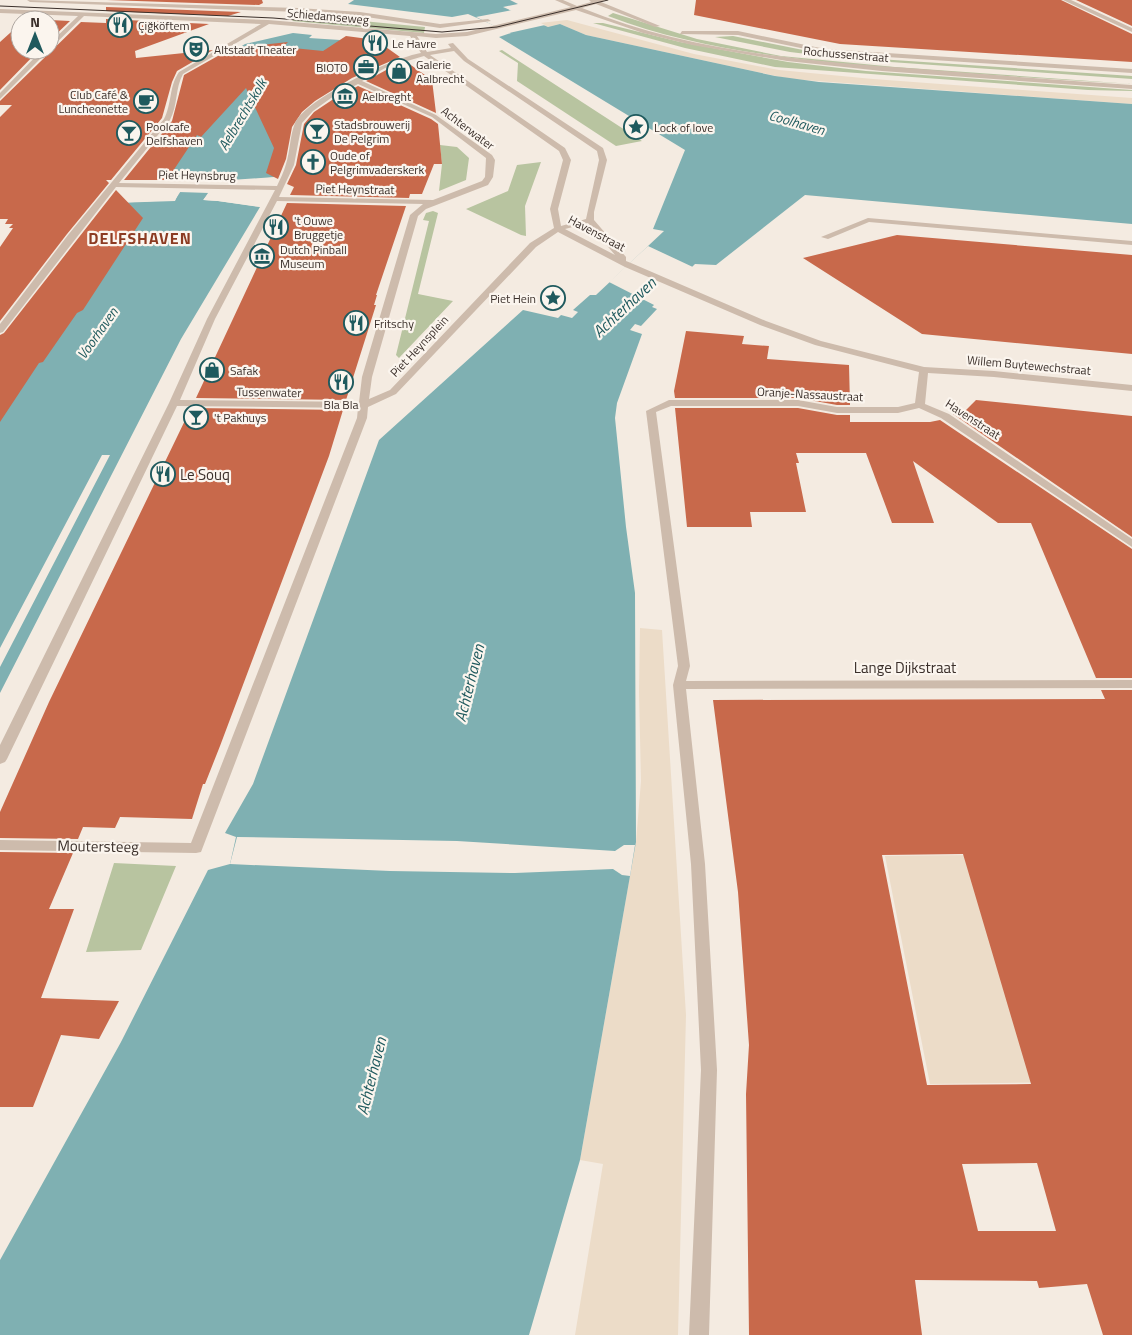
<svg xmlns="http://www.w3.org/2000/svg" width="1132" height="1335" font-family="'Titillium Web',sans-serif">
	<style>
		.green { fill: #b8c4a0 }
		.plaza { fill: #ecdcc8 }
		.water { fill: #7fb0b2 }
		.pier { fill: #f4ebe1 }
		.building { fill: #c8694b; fill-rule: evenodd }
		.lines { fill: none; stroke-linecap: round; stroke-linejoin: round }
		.minor { fill: #cdbbac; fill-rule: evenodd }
		.tram { stroke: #3b302b; stroke-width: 1 }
		.labels { text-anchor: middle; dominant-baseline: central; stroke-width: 4.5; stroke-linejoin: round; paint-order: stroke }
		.far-street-label { font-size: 12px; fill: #3b302b; stroke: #fbf5ee }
		.far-poi-label { font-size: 12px; fill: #3b302b; stroke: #fbf5ee; text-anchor: start }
		.far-water-label { font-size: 14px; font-style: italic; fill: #1f5a5e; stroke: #fbf5ee }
		.poi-label { font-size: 15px; fill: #3b302b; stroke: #fbf5ee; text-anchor: start }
		.street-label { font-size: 15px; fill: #3b302b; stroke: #fbf5ee }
		.far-district-label { font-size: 16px; font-weight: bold; letter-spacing: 1px; fill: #8c3b22; stroke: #fbf5ee }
		.water-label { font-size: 16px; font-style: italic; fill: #1f5a5e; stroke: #fbf5ee }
	</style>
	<rect width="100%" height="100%" fill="#f4ebe1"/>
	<!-- green -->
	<path class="green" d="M613,13l84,26 84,17 114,11 237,17c-92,-6 -184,-11 -276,-19 -83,-8 -170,-19 -248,-49z
		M300,15l125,12 -1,6 -132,-12z
		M593,23h10l77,19 108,20 78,9 266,19v1l-44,-1 -313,-23 -90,-19z
		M733,36l100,20 299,20v3l-284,-20 -58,-7 -75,-15z
		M502,50l140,91 -26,5 -99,-65 1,-18 -19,-12z
		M440,145l17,2 12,11 -3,22 -27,11 3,-27z
		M541,162l-16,44 1,30 -5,-1 -55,-26 42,-18 9,-26z
		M433,211l5,2 -20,81 35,7 -54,57 -3,-3 33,-134 -6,-1 3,-7z
		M114,863l62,3 -35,84 -55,2z"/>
	<!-- plaza -->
	<path class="plaza" d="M567,20l127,34 85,16 94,9 259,19v6l-342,-25 -204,-44 -26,-11 -12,3 -8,-4z
		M640,628l22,2 24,385 -8,320h-103l28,-171 -23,-4 56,-318 5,-61 -2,-89z
		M1132,853v228l-202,3 -45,-228z"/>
	<!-- water -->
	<path class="water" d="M354,0h156l8,4 -15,3 45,20 12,-3 26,11 189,41 44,6 313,22v120l-327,-29 -89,70 -21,-1 -43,43 5,2 -16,17 -6,-2 -5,6 12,4 -25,69 -2,15 11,109 9,66 1,249 -56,318 -51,175h-529v-75l121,-218 87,-172 22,-6 6,-27 -11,-4 28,-49 126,-344 144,-130 35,8 3,-3 11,3 6,-6 -5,-2 17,-15h6l68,-64 -11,-2 32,-79 -186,-113 12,-4 -43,-19 -16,3 -104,-13z
		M293,33l19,2 -3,3 31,2 -42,57 -23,80 -59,4 -12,18v1l14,1 42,6 -79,132 -181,354v-332l114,-158 61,-3 13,-20 -45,-2 80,-120 22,-14z"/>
	<!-- pier -->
	<path class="pier" d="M512,10l33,15 -36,8 -33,-16z
		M141,177l94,4 43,-4 -2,2 -9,2 -50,2 -8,15 51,7 2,2 -44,-6 -15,-1 6,-7 -30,-1 -4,9 -61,2 -1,-2 60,-3 11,-16 -41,-2z
		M648,246l47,22 -37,39 -49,-25z
		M102,455h8l-110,212v-19z
		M237,837l220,4 158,10 9,-6h11l-5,31 -8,-1 -9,-6 -98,4 -125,-2 -160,-7z"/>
	<!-- building -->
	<path class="building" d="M107,0h155l1,3 -4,2z
		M696,0h365l71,34v28l-292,-18 -146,-29z
		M1076,0h56v26z
		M106,7l135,5 -13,4 -122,-5z
		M106,19l103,5 -74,27 1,7 77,-8 -36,21 -5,11 -10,36 -51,62h-5l3,3 -42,51 -67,87v-74l13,-19h-4l4,-4h-8l3,-5h-8v-102l12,-12h-12v-4l81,-79 25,1z
		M50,20l20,1 -20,19z
		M20,24v26h19l-39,40v-48z
		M346,36l30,4 24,17 -48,21 -37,23 -13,11 -10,15 -6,32 -8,20 -12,-6 8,-25 -28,-60 -45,49 -4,-2 -30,45h-43l48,-59 12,-46 48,-27 56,-6 -5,5 40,4z
		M408,63l24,17 4,33 -70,-32 22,-12z
		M358,86l73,33 7,5 4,40h-8l-12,30h-12l-1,4 -119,-3 4,-8 -7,-3 9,-19 8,-41 10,-12 18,-12z
		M116,190l27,28 -60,92 -6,3 -34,49 -4,1 -39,59v-87l4,-2z
		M287,203l119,3 -30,89h1l-3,10h2l-30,95 -150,-2z
		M897,235l235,20v99l-210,-20 -119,-76z
		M686,331l58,5 -2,8 27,2 -2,13 82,6 1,40h-13l-39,-7h-123l-1,-7z
		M976,400l156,16v121l-179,-123 13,-4z
		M191,408l152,2 -14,46 -109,290 -15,38h-2l-11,35 -72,-2 -5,11 -32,-1 -5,12 -78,-1v-26l49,-110z
		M675,408h123l39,7h13v7h80l10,-2 192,129v129h-36l-65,-155h-33l-85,-62 21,62h-42l-26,-70h-70l3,10h-3l10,49h-56l2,15h-65z
		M1101,690h31v645h-29l-16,-51 -48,4 -2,-7 -122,-1 7,55h-173l-3,-241 3,-49 -11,-153 -25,-192 392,-1zM963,854l68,230 -104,1 -45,-230zM1037,1163l19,68h-78l-16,-67z
		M0,852l73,1 -24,56h25l-33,89 78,3 -20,38 -38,-4 -28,72h-33z"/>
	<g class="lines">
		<!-- minor -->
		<path class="minor" d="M27,0l271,8 62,4 80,12 48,-5 3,2 -51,7 -80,-12 -62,-4 -268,-10z
			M555,0h8l14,6 14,-4 -2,-2h16l-4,2 59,24 -5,1 -59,-23 -14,4c107,44 224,53 338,61 71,6 141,11 212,16v4l-250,-18 -95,-10 -95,-16 -49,-12 -67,-23 -109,26 -31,2 -19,-2 10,16 24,-4 -3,-4 5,-1 15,16 135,89 4,12 -13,52v8l32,37v4l5,2 135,58 55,20 103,26 70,4 138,14v6l-138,-14 -66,-4 -3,31 24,10 183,125v8l-191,-129 -22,-10 -21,5h-61l-39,-7h-127l-15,6 34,254 -4,15 446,-1v8l-446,1 19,175 12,206 -8,265h-20l12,-265 -10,-206 -18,-179 5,-19 -32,-255 23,-11h129l39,7h61l17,-4 4,-31 -104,-27 -55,-20 -135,-58 -67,-35 -22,15 -140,147 -28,13 -1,11 -166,434 -5,1 -196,-3v-10l191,3 166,-425 1,-10 -181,-2 -170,353 -2,3 -5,2v-19l169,-342 38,-84 68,-129 -159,-3 -113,145 -3,1v-9l68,-89 96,-116c8,-15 5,-33 15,-47l82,-48 -177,-8 -34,33v-6l28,-27 -78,-3v-4l268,11 168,14 31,-2 104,-25zM269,24l141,12 11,17c-27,4 -114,45 -126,70 -5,12 -5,29 -9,41 -2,8 -6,15 -9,22l-158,-3 51,-63c8,-15 5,-32 13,-46zM454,51l10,10 133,90 2,9 -13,59 -25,7 -3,-17 13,-49 -6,-12 -135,-93zM424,56l135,95 4,9 -13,49 4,19 -24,15 -140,147 -21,9 3,-22 46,-161 8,-7 62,-24 5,-8 2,-17 -3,-5 -56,-40 -74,-34 25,-14zM358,84l74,33 54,41 -1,19 -3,4 -49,19 -154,-3 15,-32 8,-42 11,-12 18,-13zM277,201l146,3 -13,11 -48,162 -3,25 -179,-2 35,-81zM588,223l27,32 -50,-26z
			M1063,0h8l61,28v4z
			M682,31h56l87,18 307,20v4l-307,-20 -87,-18 -58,-1z
			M42,50h7l-49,49v-6z
			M868,218l264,23v4l-263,-23 -41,17 -7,-2z"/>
		<!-- tram -->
		<path class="tram" d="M0,6l273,12 169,14 55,-5 111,-27"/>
	</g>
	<!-- icons -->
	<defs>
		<symbol id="restaurant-ring" viewBox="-11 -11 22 22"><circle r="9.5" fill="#fbf5ee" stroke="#1f5a5e" stroke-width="1.5"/><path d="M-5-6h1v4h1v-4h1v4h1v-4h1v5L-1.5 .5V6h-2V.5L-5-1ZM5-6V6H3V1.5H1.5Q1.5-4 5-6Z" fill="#1f5a5e"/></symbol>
		<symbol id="theatre-ring" viewBox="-11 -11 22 22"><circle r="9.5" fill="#fbf5ee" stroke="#1f5a5e" stroke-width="1.5"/><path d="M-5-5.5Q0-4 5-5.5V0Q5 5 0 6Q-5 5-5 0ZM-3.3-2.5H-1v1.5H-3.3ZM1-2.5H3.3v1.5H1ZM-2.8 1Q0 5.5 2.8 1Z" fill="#1f5a5e"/></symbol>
		<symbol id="office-ring" viewBox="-11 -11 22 22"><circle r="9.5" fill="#fbf5ee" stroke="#1f5a5e" stroke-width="1.5"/><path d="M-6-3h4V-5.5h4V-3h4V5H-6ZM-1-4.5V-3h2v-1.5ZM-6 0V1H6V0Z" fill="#1f5a5e"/></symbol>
		<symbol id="shop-ring" viewBox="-11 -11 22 22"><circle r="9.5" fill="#fbf5ee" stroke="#1f5a5e" stroke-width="1.5"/><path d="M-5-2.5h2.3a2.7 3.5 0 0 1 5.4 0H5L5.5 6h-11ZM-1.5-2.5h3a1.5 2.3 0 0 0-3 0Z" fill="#1f5a5e"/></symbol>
		<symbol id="museum-ring" viewBox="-11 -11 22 22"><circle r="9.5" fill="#fbf5ee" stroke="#1f5a5e" stroke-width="1.5"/><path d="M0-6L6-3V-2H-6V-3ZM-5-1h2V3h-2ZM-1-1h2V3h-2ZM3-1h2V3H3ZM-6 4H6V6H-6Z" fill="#1f5a5e"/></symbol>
		<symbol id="cafe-ring" viewBox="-11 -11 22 22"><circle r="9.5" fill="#fbf5ee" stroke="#1f5a5e" stroke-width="1.5"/><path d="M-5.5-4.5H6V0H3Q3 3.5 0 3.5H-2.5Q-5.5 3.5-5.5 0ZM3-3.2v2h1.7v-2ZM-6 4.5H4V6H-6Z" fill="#1f5a5e"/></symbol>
		<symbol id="sight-ring" viewBox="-11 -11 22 22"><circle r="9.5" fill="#fbf5ee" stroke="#1f5a5e" stroke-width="1.5"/><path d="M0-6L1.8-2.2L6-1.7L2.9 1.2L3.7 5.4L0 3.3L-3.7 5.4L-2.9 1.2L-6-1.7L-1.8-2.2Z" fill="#1f5a5e"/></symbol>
		<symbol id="bar-ring" viewBox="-11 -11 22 22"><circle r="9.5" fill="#fbf5ee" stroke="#1f5a5e" stroke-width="1.5"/><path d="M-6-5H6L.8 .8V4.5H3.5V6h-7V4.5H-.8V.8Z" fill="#1f5a5e"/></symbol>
		<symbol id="church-ring" viewBox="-11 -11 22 22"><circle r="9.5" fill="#fbf5ee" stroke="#1f5a5e" stroke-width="1.5"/><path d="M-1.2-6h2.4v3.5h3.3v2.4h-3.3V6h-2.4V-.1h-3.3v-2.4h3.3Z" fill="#1f5a5e"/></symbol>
	</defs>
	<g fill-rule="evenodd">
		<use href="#restaurant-ring" x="106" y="11" width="28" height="28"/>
		<use href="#restaurant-ring" x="361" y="29" width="28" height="28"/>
		<use href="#theatre-ring" x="182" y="35" width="28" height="28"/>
		<use href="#office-ring" x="352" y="53" width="28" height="28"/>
		<use href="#shop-ring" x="385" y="57" width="28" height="28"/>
		<use href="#museum-ring" x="331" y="82" width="28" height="28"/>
		<use href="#cafe-ring" x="132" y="87" width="28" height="28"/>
		<use href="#sight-ring" x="622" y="113" width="28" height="28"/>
		<use href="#bar-ring" x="303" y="117" width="28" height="28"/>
		<use href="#bar-ring" x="115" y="119" width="28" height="28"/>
		<use href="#church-ring" x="299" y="148" width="28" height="28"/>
		<use href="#restaurant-ring" x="262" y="213" width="28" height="28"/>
		<use href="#museum-ring" x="248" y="242" width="28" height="28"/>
		<use href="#sight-ring" x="539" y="284" width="28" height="28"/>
		<use href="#restaurant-ring" x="342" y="309" width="28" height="28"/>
		<use href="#shop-ring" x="198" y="356" width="28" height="28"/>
		<use href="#restaurant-ring" x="327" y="368" width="28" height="28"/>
		<use href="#bar-ring" x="182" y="403" width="28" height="28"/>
		<use href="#restaurant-ring" x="149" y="460" width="28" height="28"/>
	</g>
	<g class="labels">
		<!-- far-street labels -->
		<g class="far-street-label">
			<text transform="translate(328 16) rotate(5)">Schiedamseweg</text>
			<text transform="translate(846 54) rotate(5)">Rochussenstraat</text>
			<text transform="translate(468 128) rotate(37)">Achterwater</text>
			<text transform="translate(197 175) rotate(1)">Piet Heynsbrug</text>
			<text transform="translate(355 189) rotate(1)">Piet Heynstraat</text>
			<text transform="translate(597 233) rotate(28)">Havenstraat</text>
			<text transform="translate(419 346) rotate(-47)">Piet Heynsplein</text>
			<text transform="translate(1029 365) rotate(5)">Willem Buytewechstraat</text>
			<text transform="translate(269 392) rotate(1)">Tussenwater</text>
			<text transform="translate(810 394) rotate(3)">Oranje-Nassaustraat</text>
			<text transform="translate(973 419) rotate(33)">Havenstraat</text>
		</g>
		<!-- far-poi labels -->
		<g class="far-poi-label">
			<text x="138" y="25">Çiğköftem</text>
			<text x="392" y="43">Le Havre</text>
			<text x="214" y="49">Altstadt Theater</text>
			<text x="416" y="64">Galerie<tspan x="416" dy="14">Aalbrecht</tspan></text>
			<text x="348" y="67" text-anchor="end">BIOTO</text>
			<text x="128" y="94" text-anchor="end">Club Café &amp;<tspan x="128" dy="14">Luncheonette</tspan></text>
			<text x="362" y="96">Aelbreght</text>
			<text x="334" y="124">Stadsbrouwerij<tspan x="334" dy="14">De Pelgrim</tspan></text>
			<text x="146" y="126">Poolcafe<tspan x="146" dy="14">Delfshaven</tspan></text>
			<text x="654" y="127">Lock of love</text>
			<text x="330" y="155">Oude of<tspan x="330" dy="14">Pelgrimvaderskerk</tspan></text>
			<text x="294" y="220">'t Ouwe<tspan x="294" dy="14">Bruggetje</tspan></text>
			<text x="280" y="249">Dutch Pinball<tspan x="280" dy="14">Museum</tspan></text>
			<text x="536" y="298" text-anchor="end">Piet Hein</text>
			<text x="374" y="323">Fritschy</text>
			<text x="230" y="370">Safak</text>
			<text x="341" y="404" text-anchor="middle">Bla Bla</text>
			<text x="214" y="417">'t Pakhuys</text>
		</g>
		<!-- far-water labels -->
		<g class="far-water-label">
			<text transform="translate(242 114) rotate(-59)">Aelbrechtskolk</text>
			<text transform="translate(797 122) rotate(16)">Coolhaven</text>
			<text transform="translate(97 333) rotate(-55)">Voorhaven</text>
		</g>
		<!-- poi labels -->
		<g class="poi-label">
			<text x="180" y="474">Le Souq</text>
		</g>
		<!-- street labels -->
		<g class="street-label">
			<text x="905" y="667">Lange Dijkstraat</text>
			<text transform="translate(98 846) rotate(1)">Moutersteeg</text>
		</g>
		<!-- far-district labels -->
		<g class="far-district-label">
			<text x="140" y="238">DELFSHAVEN</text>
		</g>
		<!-- water labels -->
		<g class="water-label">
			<text transform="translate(624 307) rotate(-43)">Achterhaven</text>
			<text transform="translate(469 683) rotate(-76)">Achterhaven</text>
			<text transform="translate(371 1076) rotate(-76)">Achterhaven</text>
		</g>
	</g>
	<!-- north arrow -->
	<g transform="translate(35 35)"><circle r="24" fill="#fbf5ee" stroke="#aea6a0"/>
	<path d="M0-4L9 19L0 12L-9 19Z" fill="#1f5a5e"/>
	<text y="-8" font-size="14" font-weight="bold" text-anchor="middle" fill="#3b302b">N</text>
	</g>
</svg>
